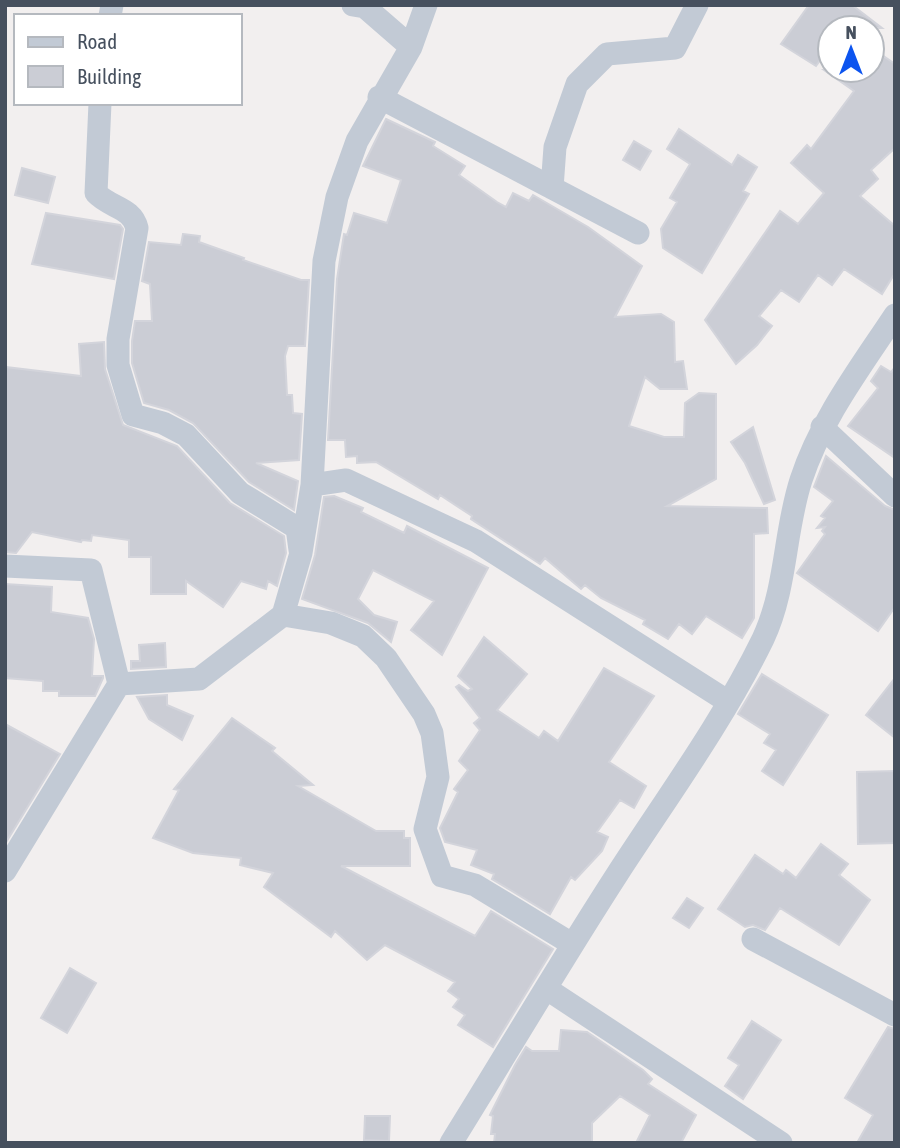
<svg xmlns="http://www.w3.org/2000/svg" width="900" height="1148" font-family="'Asap Condensed',sans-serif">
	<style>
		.building { fill: #cbcdd5; stroke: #d3d4db; stroke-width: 2 }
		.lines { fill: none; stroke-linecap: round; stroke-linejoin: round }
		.minor { stroke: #c2cad5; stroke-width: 23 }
	</style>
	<rect width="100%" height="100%" fill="#f2efef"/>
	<!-- building -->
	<path class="building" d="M809,5h43l30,23h-52v19l-14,19 -35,-22z
		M872,48l23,16v84l-24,22 7,9 -18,17 35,30v47l-13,21 -38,-25 -12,16 -14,-10 -19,27 -18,-12 -22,26 13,10 -15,19 -21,19 -31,-44 75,-109 18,13 26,-31 -33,-30 16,-18 4,4 43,-58 -30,-21h48z
		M386,119l49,23 -2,4 32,20 -6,9 38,27 9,5 7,-14 16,8 4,-6 55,32 54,39 -27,51 46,-3 13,8 1,40 8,-1 4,28h-27l-15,-12 -16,49 35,11h20l1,-34 14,-10 17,1v85l-49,27 100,2 1,25 -14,1v84l-12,20 -36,-22 -14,18 -13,-10 -11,15 -25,-15 2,-4 -44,-22 -16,-13 -4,4 -36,-31 -5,6 -69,-45 1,-3 -32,-21 -2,4 -62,-37 -19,1v-7l-11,1 -1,-17h-17l9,-161 7,-45 3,1 7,-22 33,10 14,-43 -38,-14z
		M679,129l53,36 6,-10 19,12 -14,24 6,3 -47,79 -39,-25 -2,-19 16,-27 -7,-4 20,-34 -23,-15z
		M634,141l17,10 -11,19 -17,-10z
		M22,168l33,9 -7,26 -33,-8z
		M46,213l74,12 3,4 -9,50 -82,-15z
		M183,234l17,2 -1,6 45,16 -1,2 58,20h8l-4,66h-17l-3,10 2,39h5l1,18 9,1 -3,46 -43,3 42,18 -4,29 -45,-28 -56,-59 -24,-13 -25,-7 -12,-40v-22l3,-20h17l-2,-37 -8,-3 7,-39 32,3z
		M104,342l1,27 18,56 54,21 53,57 54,33 2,17 -9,33 -9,-5 -2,8 -25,-8 -18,26 -37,-26v13h-35v-37h-22v-17l-37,-5 -1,6 -9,-1 -1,2 -49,-10 -16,21 -11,-1v-185l76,9 -2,-32z
		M881,366l10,6 4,-5v91l-47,-32 30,-38 -7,-7z
		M753,427l22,73 -11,4 -19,-41 -14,-21z
		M826,456l59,50 10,4v97l-17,24 -81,-58 28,-39 -3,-3 3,-4 -8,1 8,-10 -4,-2 12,-15 -19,-14z
		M334,496l29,12 -2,4 43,21 3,-7 81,42 -46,87 -31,-25 23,-29 -61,-31 -15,29 16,16 23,7 -6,20 -23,-19 -66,-24 13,-44 9,-58z
		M5,584l47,3 -1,25 37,6 6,21 -2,37h11v2l-8,18h-36v-5h-16v-10l-38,-3z
		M484,637l43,37 -30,36 42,28 5,-7 14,10 46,-73 50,28 -45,66 37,24 -12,22 -14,-8 -23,32 11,5 -6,14 -27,29 -4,-3 -21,37 -58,-35 2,-5 -23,-9 6,-15 -32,-8 -5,-14 18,-36 -4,-3 14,-19 -9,-9 21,-31 -6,-7 6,-5 -24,-31 3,-2 9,6 4,-2 -14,-13z
		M165,643l1,24 -35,2v-8h9l-1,-16z
		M762,674l66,41 -45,70 -21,-14 14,-21 -12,-7 6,-9 -32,-20z
		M895,678v60l-29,-23z
		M167,695v10l26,11 -11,24 -33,-21 -12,-22z
		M232,718l43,30 -3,3 41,34 -15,1 78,45h28v7h6v28h-69l134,70 16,-25 62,38 -60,98 -35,-22 7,-10 -12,-8 6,-8 -11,-8 7,-9 -70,-37 -18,15 -32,-29 -4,6 -67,-50 9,-14 -33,-8 1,-7 -48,-5 -40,-15 26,-48 -5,-1z
		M5,724l55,30 -55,90z
		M895,771v72l-37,1 -1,-72z
		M821,844l27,20 -9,11 31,25 -31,45 -59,-37 -15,22 -12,-5 -8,2 -27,-18 37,-54 28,19 3,-4 10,8z
		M687,898l16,10 -14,20 -16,-10z
		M70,968l26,15 -29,50 -26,-15z
		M752,1021l29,19 -38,59 -18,-13 14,-21 -11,-7z
		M888,1027l7,2v114h-38l16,-28 -28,-17z
		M561,1030l26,2 56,38 9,9 -4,5 48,31 -15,28h-45l14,-28 -30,-19 -28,27v20h-98l1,-9h-4l2,-18 -3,-1 25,-50 11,-18 6,4h27z
		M365,1116h25l-1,25 -25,-1z"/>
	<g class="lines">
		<!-- minor -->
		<path class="minor" d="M353,5l12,2 46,40
			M110,16l2,-11
			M379,97l259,136
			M100,103l-4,90c14,15 36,14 41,35l-19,111v26l15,50 30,8 23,12 54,58 57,35 3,22
			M552,188l3,-41 22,-63 30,-30 68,-6 22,-43
			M822,427l73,69
			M312,485l34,-5 130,61 251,160
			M5,566l86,4 28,114 80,-5 84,-64 18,-62 11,-68 12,-224 13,-64 20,-56 54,-94 15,-42
			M283,615l48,8 32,13 23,22 38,56 8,19 6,44 -13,52 17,47 33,9 97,59
			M5,871l114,-187
			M753,939l142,76
			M547,989l234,154
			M451,1143c56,-90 110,-182 167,-270 50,-77 105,-152 145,-234 24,-51 21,-107 38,-159 20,-61 59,-112 94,-165"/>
	</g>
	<!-- border -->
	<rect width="900" height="1148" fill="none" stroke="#46505e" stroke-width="14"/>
	<!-- legend -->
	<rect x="14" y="14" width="228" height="91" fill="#ffffff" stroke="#b5b9bf" stroke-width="2"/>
	<rect x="28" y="37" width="35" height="10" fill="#c2cad5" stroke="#b5b9bf" stroke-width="2"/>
	<text x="77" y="49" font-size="21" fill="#46505e">Road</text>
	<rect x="28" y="66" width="35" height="21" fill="#cbcdd5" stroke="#b5b9bf" stroke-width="2"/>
	<text x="77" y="84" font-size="21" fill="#46505e">Building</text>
	<!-- north arrow -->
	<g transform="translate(851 49)"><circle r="33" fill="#ffffff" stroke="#b5b9bf" stroke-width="2"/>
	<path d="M0-5L12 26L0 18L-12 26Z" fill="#0c54ef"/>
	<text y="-10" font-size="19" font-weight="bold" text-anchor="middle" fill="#46505e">N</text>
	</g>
</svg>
